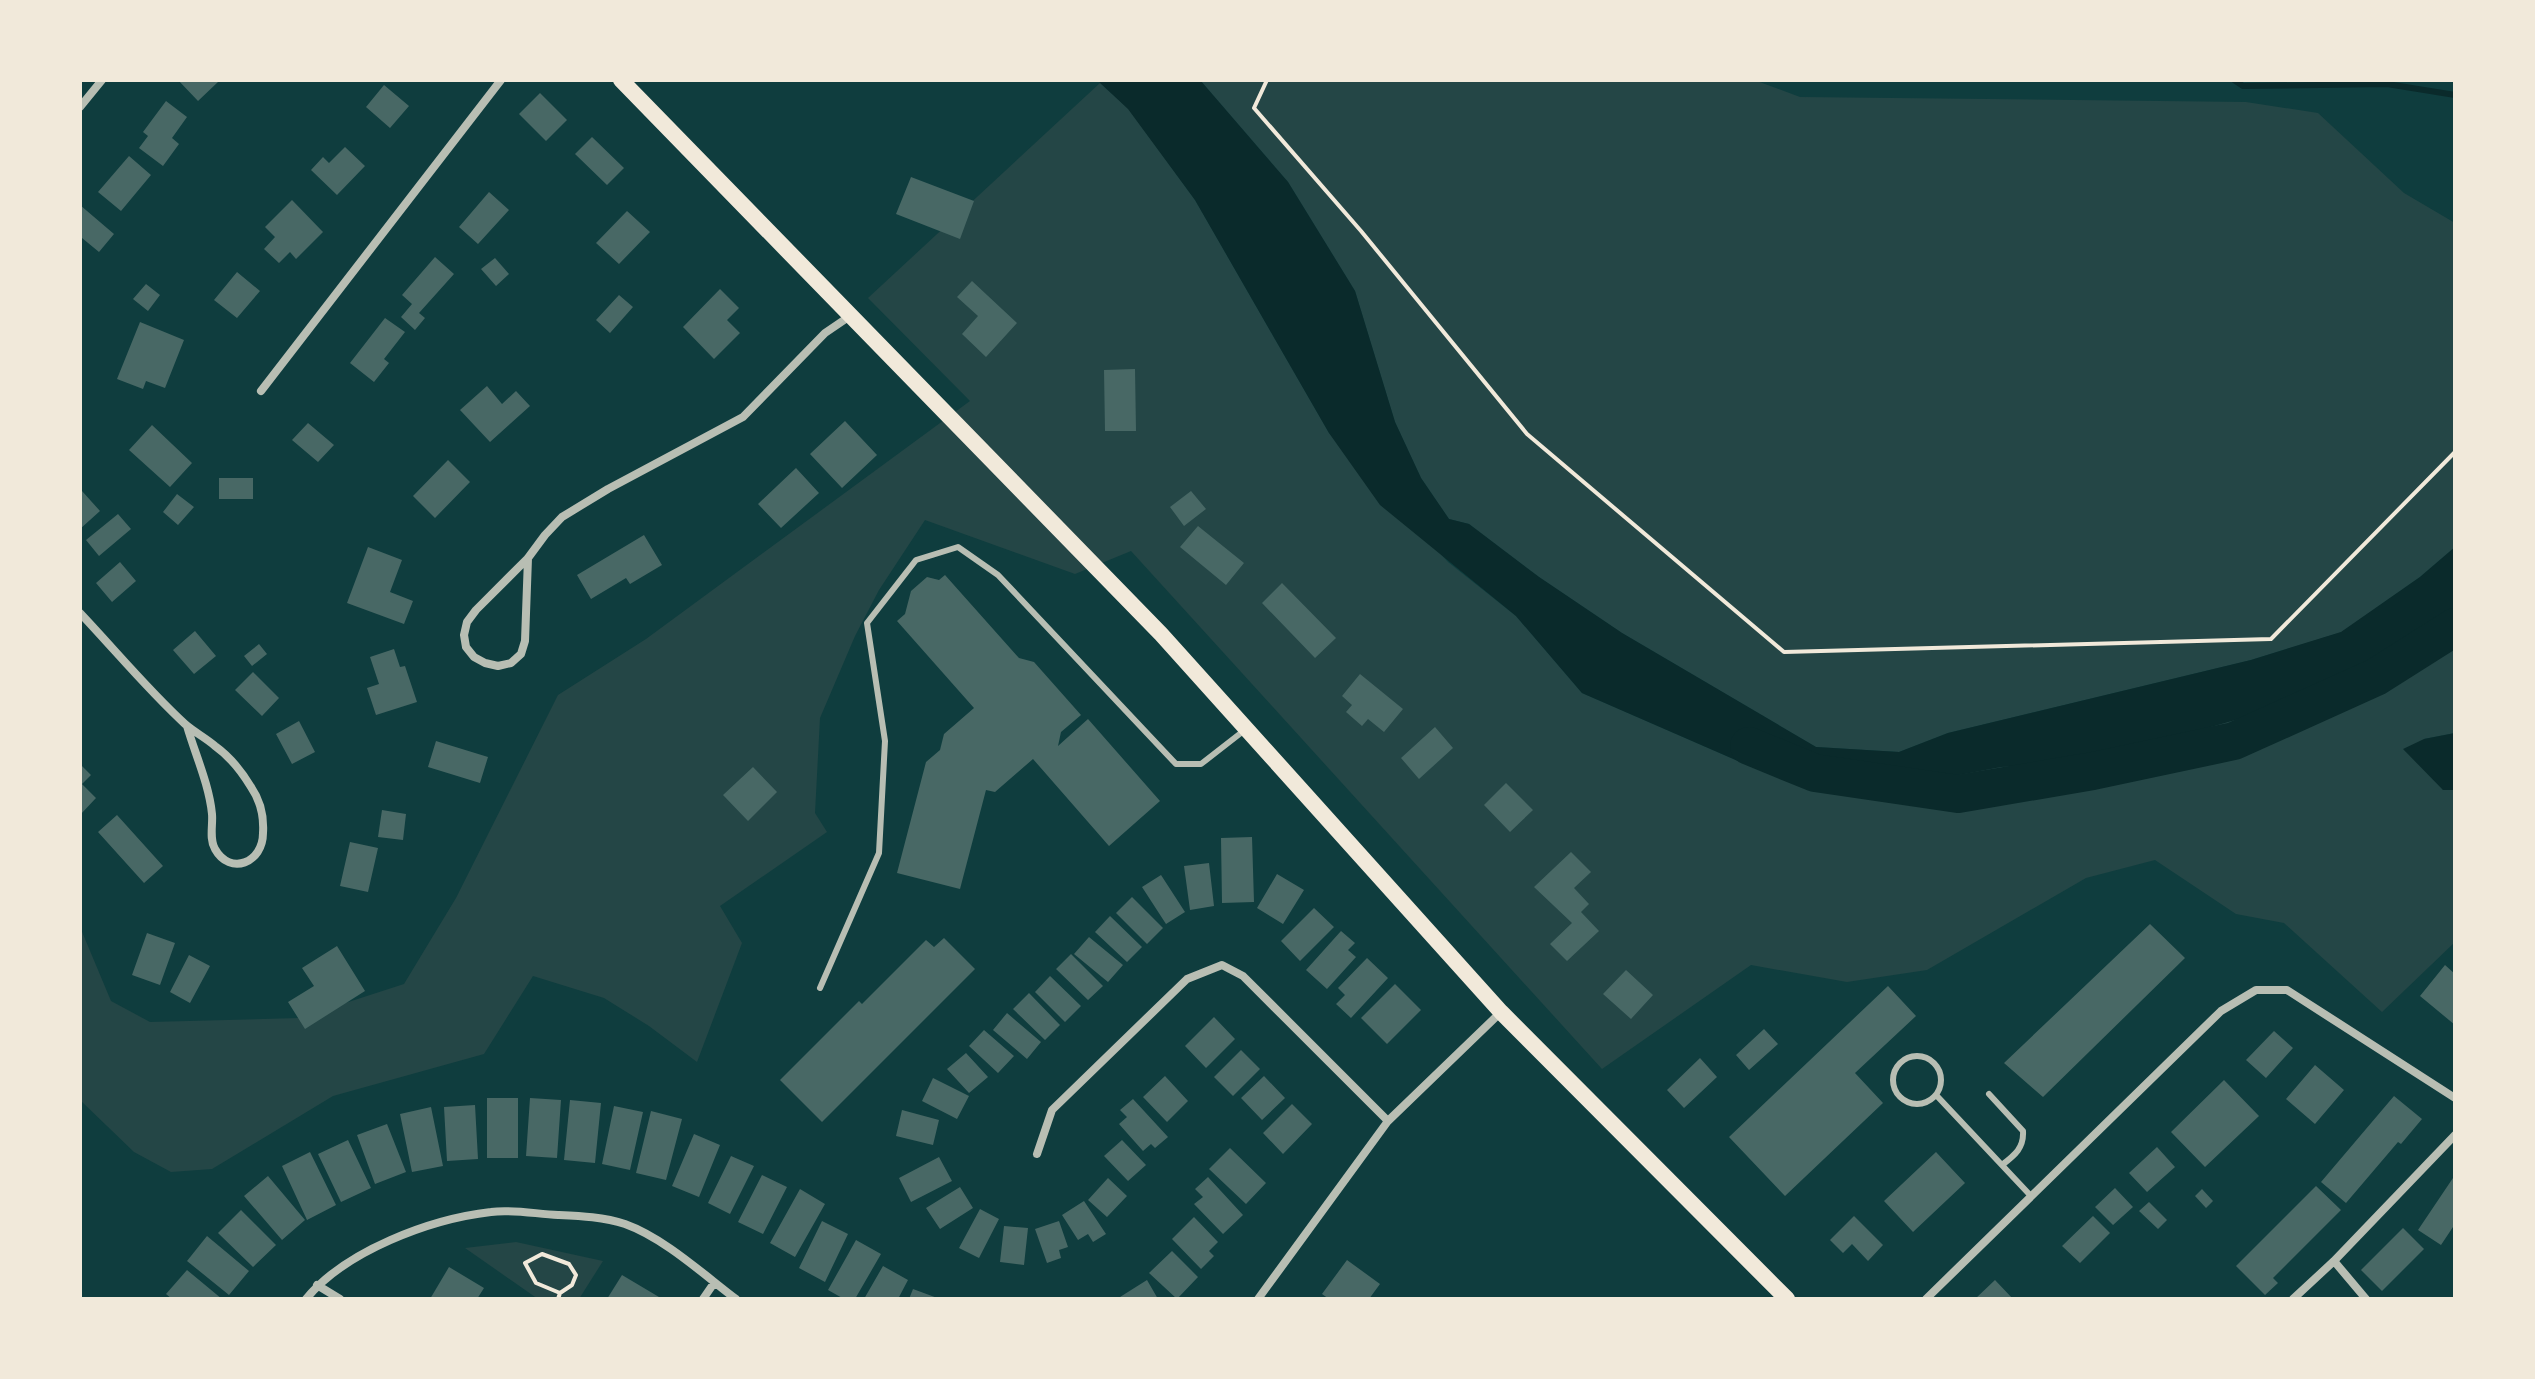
<svg xmlns="http://www.w3.org/2000/svg" width="2535" height="1379" font-family="Figtree,sans-serif">
	<style>
		.green { fill: #244646 }
		.water { fill: #0a2a2b }
		.lines { fill: none; stroke-linecap: round; stroke-linejoin: round }
		.stream { stroke: #0a2a2b; stroke-width: 6 }
		.river { stroke: #0a2a2b; stroke-width: 38 }
		.building { fill: #486865 }
		.path { stroke: #f1e9da; stroke-width: 4 }
		.service { stroke: #b8beb3; stroke-width: 6 }
		.minor { stroke: #b8beb3; stroke-width: 8 }
		.secondary { stroke: #f1e9da; stroke-width: 16 }
	</style>
	<rect width="100%" height="100%" fill="#0f3d3e"/>
	<!-- green -->
	<path class="green" d="M1200,80h554l46,17 446,5 72,11 86,80 51,30v324l-35,30 -78,55 -91,28 -303,73 -49,19 -83,-5 -194,-114 -83,-56 -70,-53 -20,-5 -28,-41 -26,-56 -40,-131 -67,-109z
		M1100,83l29,26 66,91 134,233 119,129 68,54 66,77 156,68 204,17 314,-64 126,-32 73,-48v99l-31,6 19,51h12v152l-73,70 -98,-89 -48,-9 -81,-54 -69,18 -159,92 -80,12 -96,-17 -149,104 -471,-518 -56,23 -150,-54 -46,70 -24,46 -35,82 -5,95 12,19 -107,74 22,37 -45,119 -48,-36 -45,-28 -71,-22 -49,78 -151,42 -121,73 -41,3 -37,-20 -54,-52v-173l31,74 39,21 149,-4 105,-34 52,-86 102,-203 88,-56 324,-238 -102,-103z
		M516,1242l87,19 -24,38h-41l-73,-51z"/>
	<!-- water -->
	<path class="water" d="M1097,80h103l88,102 67,109 40,131 26,56 28,41 20,5 70,53 83,56 194,114 83,5 49,-19 303,-73 90,-28 79,-55 35,-30v87l-73,48 -126,32 -163,47 -92,6 -58,11 -205,-17 -156,-68 -66,-77 -136,-111 -51,-72 -134,-233 -67,-91z
		M2455,733v57h-12l-40,-41 21,-10z"/>
	<g class="lines">
		<!-- stream -->
		<path class="stream" d="M2234,80l9,6 144,-2 68,11"/>
		<!-- river -->
		<path class="river" d="M1749,746l66,27 143,21 135,-23 141,-30 142,-64 79,-50"/>
	</g>
	<!-- building -->
	<path class="building" d="M178,80h38l2,2 -20,19z
		M384,85l25,21 -19,22 -24,-21z
		M540,93l27,27 -21,21 -27,-27z
		M166,101l21,16 -15,21 7,6 -16,22 -24,-18 9,-12 -5,-4z
		M592,137l32,31 -17,17 -32,-31z
		M345,147l20,19 -28,29 -26,-25 12,-13 6,6z
		M129,156l22,19 -30,36 -23,-19z
		M911,177l63,24 -14,38 -64,-25z
		M489,192l20,18 -31,34 -19,-17z
		M292,200l31,32 -27,27 -6,-7 -11,11 -15,-14 11,-12 -10,-10z
		M80,205l34,29 -15,18 -17,-14 -2,2z
		M627,211l23,21 -31,32 -23,-21z
		M435,257l19,17 -35,39 6,5 -10,12 -14,-13 11,-13 -10,-9z
		M495,258l14,16 -13,12 -15,-17z
		M237,272l23,19 -23,27 -23,-18z
		M972,281l45,42 -31,34 -24,-23 16,-18 -21,-19z
		M146,284l14,11 -12,16 -15,-12z
		M720,289l19,19 -12,12 13,13 -26,26 -31,-32z
		M619,295l14,12 -23,26 -14,-13z
		M385,318l20,14 -21,27 5,4 -15,19 -24,-19z
		M140,322l44,18 -19,48 -19,-7 -3,8 -26,-10z
		M1135,369l1,62h-31l-1,-61z
		M487,386l15,18 14,-13 14,15 -40,36 -30,-32z
		M845,421l32,34 -35,33 -32,-34z
		M308,423l26,22 -16,17 -26,-22z
		M152,425l40,38 -22,24 -41,-37z
		M448,460l22,22 -35,36 -22,-22z
		M796,468l23,25 -38,35 -23,-24z
		M219,478h34v21h-34z
		M82,491l18,20 -20,18v-36z
		M1191,491l15,18 -22,17 -14,-19z
		M177,494l17,13 -16,18 -15,-13z
		M118,514l13,15 -32,27 -13,-16z
		M1198,526l46,37 -18,22 -46,-38z
		M644,535l18,30 -32,19 -4,-6 -35,21 -14,-24z
		M368,547l34,13 -12,32 23,9 -9,23 -57,-21z
		M120,562l16,19 -24,21 -16,-19z
		M945,575l74,83 15,4 47,53 -20,17 -3,14 30,-27 72,82 -51,45 -76,-87 -38,33 -9,-2 -26,99 -63,-16 29,-111 14,-12 4,-16 30,-26 -77,-87 8,-7 6,-23 16,-14 12,3z
		M1282,583l54,55 -21,20 -53,-55z
		M195,631l21,25 -22,18 -21,-24z
		M259,644l8,10 -15,12 -8,-10z
		M394,649l6,18 5,-1 12,36 -41,13 -9,-27 12,-4 -9,-27z
		M253,672l26,26 -17,18 -27,-26z
		M1360,674l43,35 -19,23 -16,-13 -6,7 -16,-14 6,-7 -10,-9z
		M299,721l16,31 -23,12 -16,-30z
		M1435,727l18,21 -34,31 -18,-21z
		M436,741l52,16 -8,26 -52,-16z
		M80,764l11,11 -9,9 14,14 -16,17z
		M753,767l24,25 -29,29 -25,-26z
		M1506,783l27,27 -23,22 -26,-27z
		M382,810l24,4 -3,26 -25,-3z
		M117,815l46,51 -19,17 -46,-51z
		M1252,837l2,65 -32,1 -1,-65z
		M350,842l28,6 -10,44 -28,-6z
		M1571,852l20,20 -17,16 15,16 -8,8 18,19 -32,30 -17,-17 22,-21 -38,-36z
		M1209,863l5,43 -24,4 -6,-44z
		M1277,874l27,16 -21,34 -26,-16z
		M1161,875l24,37 -19,12 -24,-37z
		M1132,897l31,31 -16,16 -31,-31z
		M1314,908l20,19 -34,34 -19,-20z
		M1110,916l32,31 -15,15 -32,-30z
		M2150,924l35,34 -142,139 -39,-34z
		M1341,931l14,12 -7,7 8,7 -29,32 -21,-19z
		M147,933l28,10 -15,42 -28,-10z
		M1089,937l34,28 -15,17 -34,-28z
		M944,938l31,31 -153,153 -42,-42 79,-79 3,3 64,-64 8,7z
		M337,946l28,45 -60,38 -17,-27 26,-16 -12,-18z
		M1071,954l32,32 -15,14 -32,-31z
		M189,955l21,11 -20,37 -20,-11z
		M1367,958l21,20 -37,40 -15,-14 9,-9 -7,-7z
		M2445,965l10,9v51l-35,-29z
		M1626,970l27,25 -22,24 -28,-25z
		M1050,976l31,30 -16,16 -30,-30z
		M1395,984l26,26 -34,34 -26,-26z
		M1888,986l28,30 -61,57 28,30 -98,93 -56,-59z
		M1029,993l31,32 -15,15 -32,-31z
		M1007,1013l34,29 -14,17 -34,-29z
		M1214,1017l21,22 -29,29 -21,-22z
		M1764,1029l14,15 -29,26 -13,-15z
		M984,1030l30,26 -16,17 -29,-27z
		M2274,1031l19,17 -27,30 -20,-18z
		M1241,1050l19,19 -27,27 -19,-19z
		M966,1053l22,24 -19,16 -22,-24z
		M1700,1058l17,19 -33,31 -17,-18z
		M2315,1065l29,25 -29,34 -29,-25z
		M1165,1076l23,25 -21,21 -24,-25z
		M1264,1076l21,22 -23,22 -21,-22z
		M933,1078l36,18 -12,23 -35,-18z
		M2224,1080l35,36 -54,51 -34,-35z
		M2394,1096l28,23 -21,25 -3,-2 -52,61 -25,-21z
		M487,1098h31v60h-31z
		M530,1098l31,2 -4,58 -31,-2z
		M1133,1099l35,38 -13,11 -4,-4 -8,7 -24,-27 8,-7 -7,-7z
		M570,1100l31,3 -6,60 -31,-3z
		M1292,1104l20,20 -29,30 -20,-21z
		M475,1105l3,54 -31,2 -3,-54z
		M614,1106l29,6 -13,58 -28,-6z
		M431,1107l12,59 -31,6 -12,-58z
		M902,1110l37,10 -6,25 -37,-9z
		M651,1111l31,8 -16,61 -30,-7z
		M387,1124l19,48 -31,12 -18,-49z
		M694,1134l26,11 -21,52 -27,-11z
		M348,1140l23,48 -30,14 -23,-48z
		M1122,1140l24,25 -18,16 -24,-25z
		M2157,1147l18,20 -28,25 -18,-19z
		M1230,1148l36,35 -20,21 -37,-35z
		M310,1152l26,53 -29,15 -25,-54z
		M1936,1152l29,31 -52,49 -29,-31z
		M731,1156l23,10 -24,48 -22,-11z
		M939,1157l13,24 -41,21 -12,-24z
		M762,1175l25,12 -24,47 -25,-12z
		M2455,1175v49l-14,21 -23,-15z
		M268,1176l37,44 -23,20 -38,-44z
		M1208,1177l35,38 -20,19 -29,-30 9,-7 -8,-8z
		M1108,1178l19,18 -20,21 -19,-17z
		M2316,1186l25,24 -68,68 5,5 -13,12 -29,-29z
		M960,1187l13,21 -33,21 -14,-21z
		M2115,1188l18,19 -20,18 -18,-18z
		M800,1189l25,15 -30,53 -25,-14z
		M2202,1189l11,12 -7,7 -11,-12z
		M1084,1201l22,33 -13,8 -5,-8 -10,6 -16,-25z
		M2149,1202l18,18 -9,9 -19,-18z
		M980,1209l19,10 -20,39 -20,-10z
		M241,1210l35,35 -23,22 -35,-34z
		M1854,1216l29,29 -15,16 -16,-17 -9,9 -13,-13z
		M2093,1216l17,17 -30,30 -18,-17z
		M1194,1217l24,25 -9,9 5,5 -13,13 -29,-30z
		M822,1221l26,13 -23,48 -26,-14z
		M1059,1221l9,26 -9,3 2,8 -14,5 -12,-34z
		M1004,1226l24,2 -4,37 -24,-3z
		M2403,1228l21,21 -42,42 -21,-21z
		M207,1236l42,35 -20,24 -42,-34z
		M856,1240l25,14 -26,45h-11l-16,-9z
		M1172,1251l26,26 -21,22 -28,-26z
		M1347,1260l33,24 -11,15h-40l-7,-5z
		M883,1266l25,14 -10,19h-34z
		M449,1267l35,21 -7,11h-47z
		M187,1270l35,29h-50l-6,-5z
		M622,1275l37,22 -2,2h-50z
		M1147,1280l11,19h-37l-1,-2z
		M1995,1280l18,19h-38z
		M913,1289l27,10h-31z"/>
	<g class="lines">
		<!-- path -->
		<path class="path" d="M1267,80l-13,28 107,123 166,203 257,218 487,-13 184,-187
			M558,1299l2,-6 12,-8 4,-10 -7,-11 -27,-10 -17,9 11,20 24,10"/>
		<!-- service -->
		<path class="service" d="M820,988l59,-135 6,-112 -18,-118 49,-63 42,-13 40,28 178,189h25l45,-35
			M1893 1080a24 24 0 1 1 48 0a24 24 0 1 1-48 0Z
			M1989,1094l34,37c1,17 -8,24 -21,34
			M1937,1096l93,99"/>
		<!-- minor -->
		<path class="minor" d="M80,107l22,-27
			M261,391l240,-311
			M528,558l-3,83 -4,13 -10,9 -13,3 -13,-3 -11,-6 -8,-10 -2,-12 3,-13 9,-12 52,-52 17,-23 17,-18 46,-28 135,-72 82,-84 25,-17
			M80,613c35,37 68,77 105,111 9,8 21,14 30,22 14,10 27,26 36,41 9,13 13,30 12,46 0,30 -33,43 -48,16 -6,-10 -2,-24 -3,-35 -3,-30 -17,-60 -25,-88
			M1037,1154l15,-44 135,-131 35,-14 21,11 145,145
			M2334,1261l32,38
			M317,1285l23,14
			M306,1299c39,-48 124,-80 185,-87 21,-3 45,2 67,3 22,1 46,2 67,9 39,14 78,50 111,75
			M703,1299l11,-16
			M1258,1299l130,-178 113,-109
			M1926,1299l295,-288 35,-21h31l168,108
			M2293,1299l41,-38 121,-126"/>
		<!-- secondary -->
		<path class="secondary" d="M621,80l540,554 340,378 286,287"/>
	</g>
	<!-- border -->
	<rect width="2535" height="1379" fill="none" stroke="#f1e9da" stroke-width="164"/>
</svg>
